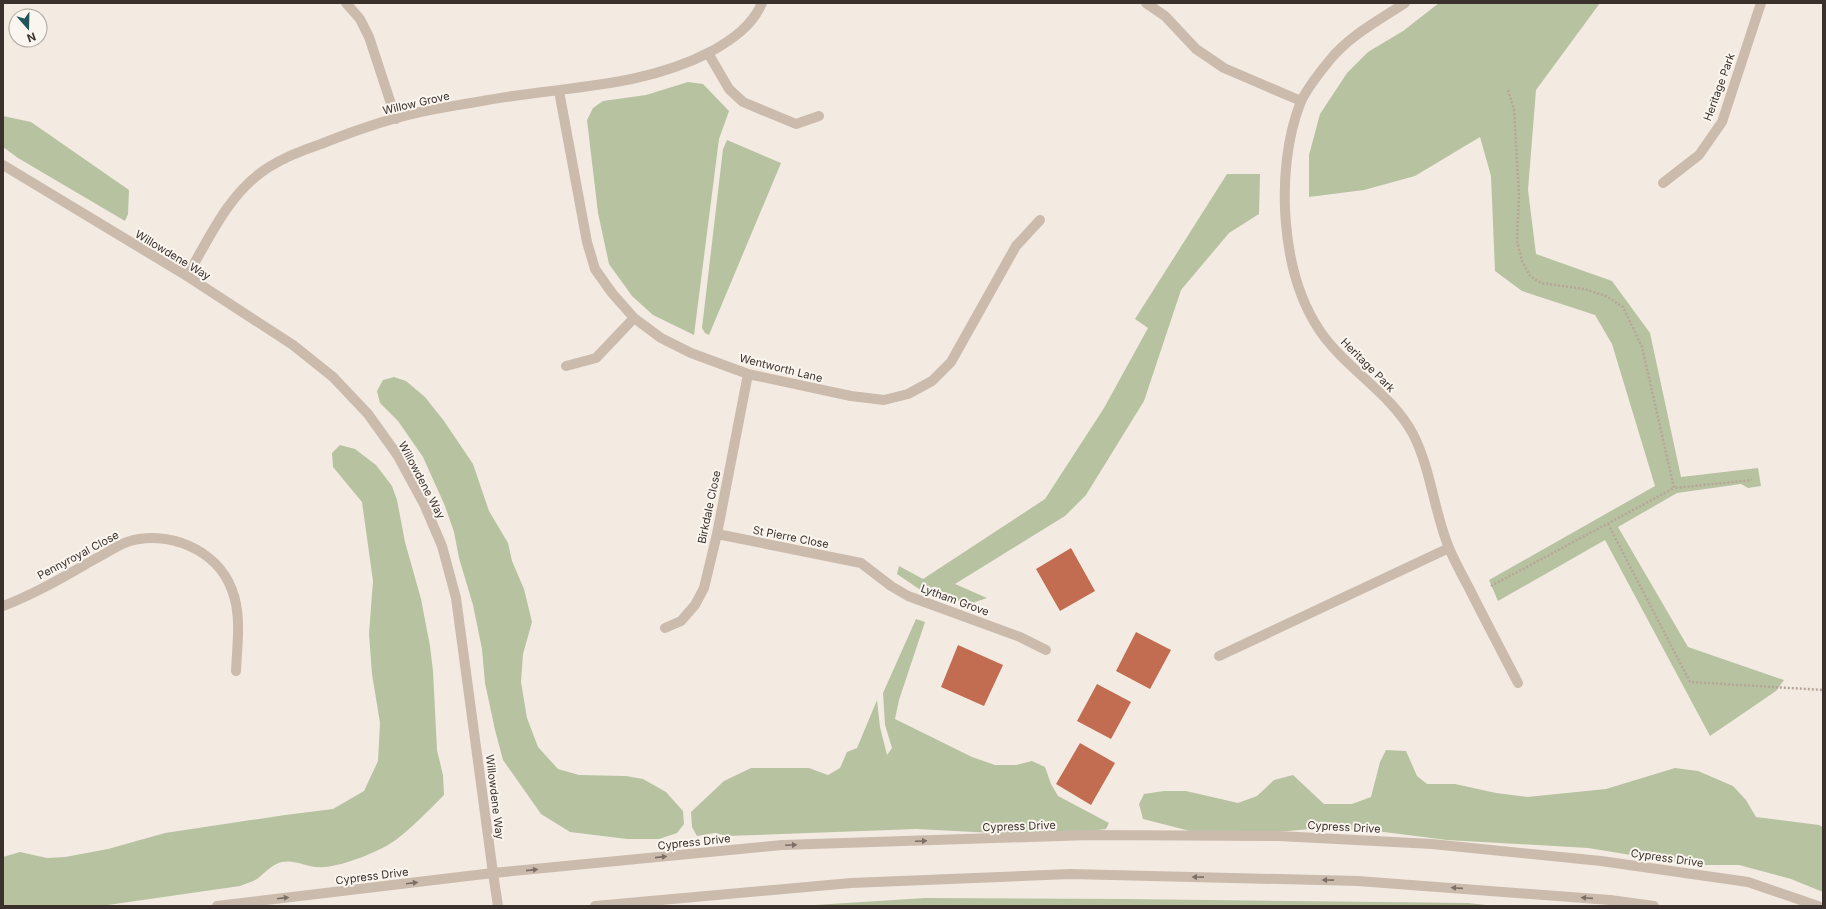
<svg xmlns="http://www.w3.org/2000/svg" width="1826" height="909" font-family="Inter,sans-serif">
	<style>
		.green { fill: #b7c2a1 }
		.building { fill: #c26d51 }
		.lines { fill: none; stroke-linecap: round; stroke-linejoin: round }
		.path { stroke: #b7a597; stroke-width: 2.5; stroke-dasharray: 2 2; stroke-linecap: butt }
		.minor { stroke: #cbbbad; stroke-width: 10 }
		.tertiary { stroke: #cbbbad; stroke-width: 10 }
		.oneway { fill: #7b6f66 }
		.labels { text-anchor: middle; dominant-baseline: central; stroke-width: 4; stroke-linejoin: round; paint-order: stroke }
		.street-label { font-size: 11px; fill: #3a302c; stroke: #faf5ee }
	</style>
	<rect width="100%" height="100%" fill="#f3ebe2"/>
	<!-- green -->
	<path class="green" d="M1439,3h161l-64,87 -8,100 8,64 76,27 38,52 31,144 77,-9 3,18 -13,2 -7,-4 -64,9 -59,34 70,120 96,33 -8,11 -66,45 -105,-196 -107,61 -9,-21 166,-94 -43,-142 -17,-29 -73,-24 -27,-20 -4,-95 -11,-39 -65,39 -51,14 -55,7v-42l11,-41 27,-41 21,-21 35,-21z
		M688,82l15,2 26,27 -10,28 -25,196 -41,-20 -21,-19 -23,-32 -11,-51 -11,-93 6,-12 10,-7 43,-6z
		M3,116l28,6 98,68 -1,24 -3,7 -107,-63 -15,-11z
		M727,140l54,23 -72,172 -4,-2 -3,-5 21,-179z
		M1227,174h33l-1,40 -30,19 -48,57 -37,111 -58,94 -21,21 -110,68 32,14 -18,6 -47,-13 -25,-17 2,-8 24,13 122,-80 59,-91 44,-80 -13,-9z
		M394,377l12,4 19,16 19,24 29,43 16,47 19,32 4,18 12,28 8,33 -9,32 -2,28 6,36 11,29 20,22 21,6 47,1 17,3 23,13 17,19 1,13 -7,9 -18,6h-32l-57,-7 -29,-18 -38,-54 -8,-30 -10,-47 -3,-34 -9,-44 -14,-47 -5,-26 -9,-26 -22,-49 -25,-36 -18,-18 -3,-12 6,-11z
		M340,445l15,4 21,16 16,21 5,14 8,42 16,57 9,47 3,25 4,79 6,25 1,20c-15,15 -30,31 -47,44 -15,12 -54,27 -73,28 -14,2 -28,-8 -42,-5 -10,2 -17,11 -25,17 -5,3 -12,5 -17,7l-139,20h-98v-49l17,-5 27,6 18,-1 43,-8 57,-16 120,-18 48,-6 31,-18 14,-30 2,-38 -8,-49 -3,-40 4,-53 -11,-79 -29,-35 -1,-14z
		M916,619l9,3 -26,78 -4,19 77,38 23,8h21l16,-4 13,6 6,17 7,12 51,27 -3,6 -57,7 -133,-7 -189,7 -12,-3 -18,3 -5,-9 -1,-15 33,-31 27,-13h58l19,7 12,-7 7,-16 10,-4 20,-48 3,27 7,28 5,-7 -7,-23 -2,-32z
		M1386,750l20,1 11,25 10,8h28l41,9 31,4 79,-8 69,-21 23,3 35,15 13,14 10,17 63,8 4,2v65l-32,-13 -52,-14h-34l-37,-4 -80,-13 -141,-8 -71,-9 -55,-3 -33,3h-98l-47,-12 -4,-15 5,-10 20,-3h22l52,12 19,-7 17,-16 19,-5 31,29h28l19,-7 9,-35z
		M925,898l199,1 344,4 27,3h-696z"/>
	<!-- building -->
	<path class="building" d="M1071,548l24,43 -35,20 -24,-42z
		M1136,632l35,18 -21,39 -34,-18z
		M958,645l45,20 -19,41 -43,-19z
		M1097,684l34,18 -20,37 -34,-18z
		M1080,743l35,20 -24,42 -35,-21z"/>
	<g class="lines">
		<!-- path -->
		<path class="path" d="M1508,90l6,20 5,85 -2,46 5,20 8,15 11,7 43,6 22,7 17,11 19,40 32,141 78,-8
			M1608,524l82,158 133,8
			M1491,586l183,-98"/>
		<!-- minor -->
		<path class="minor" d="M346,3l14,16 9,18 27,82
			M1146,3l19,13 31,33 28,19 77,33
			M1405,3c-26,17 -56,33 -76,58 -9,11 -24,30 -29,43 -25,65 -20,168 20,227 26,38 71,62 93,103 18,35 21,78 36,114 6,14 13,27 20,40 16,32 33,64 49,95
			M708,53l21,36 14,13 53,22 23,-8
			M559,91l28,151 8,27 17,24 22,25 27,20 30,15 57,21 103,22 33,4 24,-6 24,-13 19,-19 65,-116 24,-26
			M1663,183l36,-28 23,-33 39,-119
			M187,276c23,-39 42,-84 82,-109 16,-10 34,-17 52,-23 35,-14 72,-27 109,-34 28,-5 56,-10 83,-14 69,-10 137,-12 199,-45 21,-12 40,-25 50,-48
			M566,366l30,-8 38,-40
			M717,534l144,29 30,23 17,10 112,41 26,13
			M3,606c32,-12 62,-30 92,-47 10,-5 21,-13 32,-17 40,-13 90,7 105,48 10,26 5,55 4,81
			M665,628l16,-7 14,-16 9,-17 13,-54 31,-160
			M1219,656l230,-108
			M493,873l5,33"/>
		<!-- tertiary -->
		<path class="tertiary" d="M3,165l184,111 106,69 40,32 35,37 30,42 26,48 18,42 14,52 37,275
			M217,906l276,-33 289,-28 308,-10 189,1 153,8 169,17 147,21 70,24
			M595,906l256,-23 219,-9 288,7 252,19 44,6"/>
	</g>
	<!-- one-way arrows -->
	<defs><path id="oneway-solid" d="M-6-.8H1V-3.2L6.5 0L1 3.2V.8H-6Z"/></defs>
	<g class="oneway">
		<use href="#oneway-solid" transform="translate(921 841) rotate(-2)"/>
		<use href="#oneway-solid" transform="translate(791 845) rotate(-2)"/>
		<use href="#oneway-solid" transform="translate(661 857) rotate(-6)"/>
		<use href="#oneway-solid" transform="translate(532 870) rotate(-6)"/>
		<use href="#oneway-solid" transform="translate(1198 877) rotate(-179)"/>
		<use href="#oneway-solid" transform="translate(1328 880) rotate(-179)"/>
		<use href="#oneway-solid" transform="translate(412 883) rotate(-7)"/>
		<use href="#oneway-solid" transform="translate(1457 888) rotate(-176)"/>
		<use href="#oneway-solid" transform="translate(283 898) rotate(-7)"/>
		<use href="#oneway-solid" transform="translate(1587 898) rotate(-176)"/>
	</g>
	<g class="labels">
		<!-- street labels -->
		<g class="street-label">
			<text transform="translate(1719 87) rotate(-70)">Heritage Park</text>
			<text transform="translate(416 103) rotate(-13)">Willow Grove</text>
			<text transform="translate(173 255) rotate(31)">Willowdene Way</text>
			<text transform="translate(1368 365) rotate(45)">Heritage Park</text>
			<text transform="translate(781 368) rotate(14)">Wentworth Lane</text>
			<text transform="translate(422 480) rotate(62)">Willowdene Way</text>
			<text transform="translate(709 507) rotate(-78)">Birkdale Close</text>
			<text transform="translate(791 537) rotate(11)">St Pierre Close</text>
			<text transform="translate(78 555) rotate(-28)">Pennyroyal Close</text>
			<text transform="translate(955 600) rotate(20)">Lytham Grove</text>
			<text transform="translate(495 797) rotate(83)">Willowdene Way</text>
			<text transform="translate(1019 826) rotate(-2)">Cypress Drive</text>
			<text transform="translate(1344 827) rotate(3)">Cypress Drive</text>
			<text transform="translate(694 842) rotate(-6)">Cypress Drive</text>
			<text transform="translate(1667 858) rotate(8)">Cypress Drive</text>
			<text transform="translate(372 876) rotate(-7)">Cypress Drive</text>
		</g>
	</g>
	<!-- border -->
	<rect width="1826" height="909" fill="none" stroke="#3a302c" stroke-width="8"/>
	<!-- north arrow -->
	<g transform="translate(28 28) rotate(160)"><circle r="19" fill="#faf5ee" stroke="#ada6a0"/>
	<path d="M0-3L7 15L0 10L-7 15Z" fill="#22565b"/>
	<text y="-6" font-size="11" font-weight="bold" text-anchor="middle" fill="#3a302c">N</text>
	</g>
</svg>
